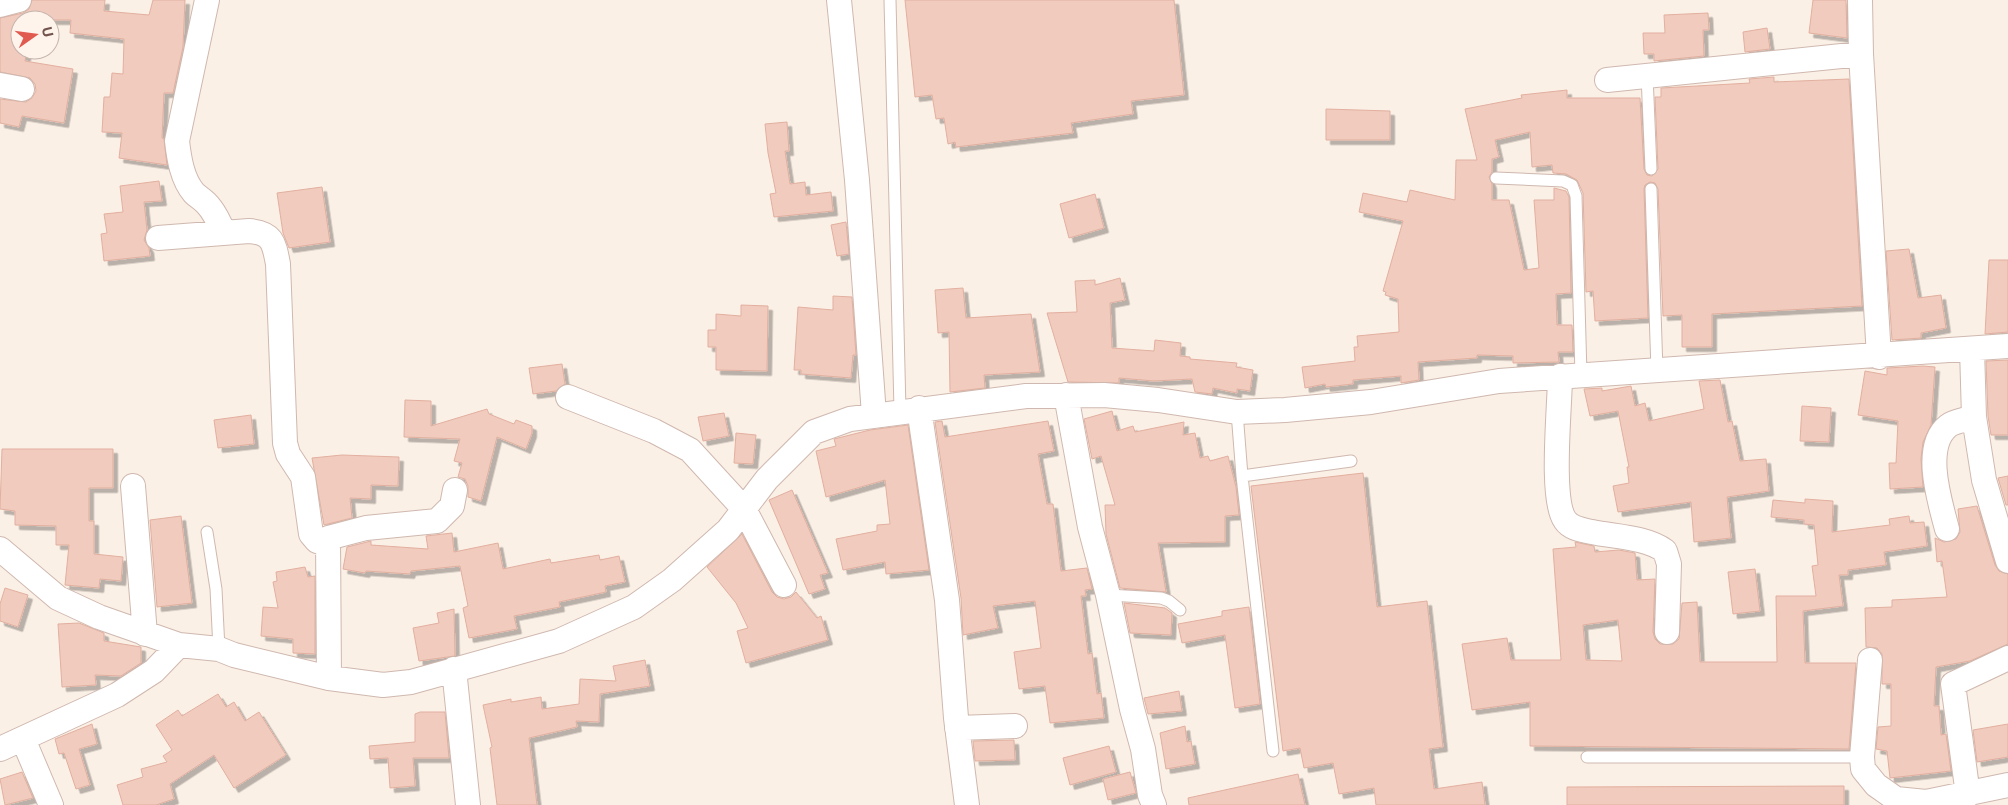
<svg xmlns="http://www.w3.org/2000/svg" width="2008" height="805" font-family="'Open Sans',sans-serif">
	<style>
		.building { fill: #f0cbbe; stroke: #e2af9f; fill-rule: evenodd; filter: url(#shadow) }
		.lines { fill: none; stroke-linecap: round; stroke-linejoin: round }
		.lane-casing { stroke: #cfb8af; stroke-width: 13 }
		.street-casing { stroke: #cfb8af; stroke-width: 26 }
		.lane { stroke: #fff; stroke-width: 11 }
		.street { stroke: #fff; stroke-width: 24 }
	</style>
	<defs>
		<filter id="shadow"><feDropShadow dx="4.5" dy="4.5" stdDeviation="0" flood-color="#0004"/></filter>
	</defs>
	<rect width="100%" height="100%" fill="#fbf0e6"/>
	<!-- building -->
	<path class="building" d="M32,0h73l-1,11 45,4 4,-15h32l-2,47 -10,46h-9l-2,45 2,1 3,26 -48,-7 3,-25 -20,-1 2,-35h6l2,-24 11,1 1,-35 -54,-6 1,-13h-51v30l7,1 -2,10 48,8 -9,54 -42,-7 -3,11 -19,-4v-24l26,3 6,-4 4,-7 -1,-7 -5,-6 -30,-6v-54l23,-5 6,-4z
		M905,0h269l10,95 -53,6 2,13 -62,9 2,10 -117,14 -1,-5 -7,2 -4,-26 -8,1 -4,-24 -17,2z
		M1813,0h33l1,38 -38,-5z
		M1708,13l1,17h-6l1,26 -50,5v-7h-10l-1,-21h22l-1,-18z
		M1767,28l3,21 -25,3 -2,-20z
		M1774,77v5l75,-3 13,227 -150,8v33h-30v-32l-19,1 -5,-127 -3,-6 -5,-1 -5,3 -1,4 4,129 -53,3 -2,-30 -7,1 -3,-99 -6,-13 -11,-6 -13,-1 -1,-8 -20,2 -2,-35 -35,8 4,17 -7,2v13l-3,5 3,7v16h17l15,70 15,-2 -5,-68h20v-12l12,3 3,6 2,96 -15,1 1,31h15l1,27h-15l1,10 -46,1v-7l-36,-1v3l-59,4 1,18 -18,3v-7l-48,4v4l-27,3 -1,-3 -20,4 -3,-21 53,-6 -1,-14h4l-1,-11 42,-4 -1,-33 -13,-4 1,-3 -3,-1 20,-70 -44,-9 4,-19 44,9 3,-12 45,10 1,-40h21l-12,-51 57,-11 -1,-3 46,-5v8h73l4,71 3,6 5,1 6,-7 -3,-72h6v-9l89,-5 -1,-4z
		M1326,109l64,2v29h-64z
		M787,122l2,29h-4l5,33 15,-2 1,13 25,-3 2,19 -59,6 -4,-23 6,-1 -8,-40 -3,-29z
		M159,181l3,20 -18,1 3,28 -3,10 5,8 1,8 -46,5 -3,-27 6,-1 -3,-19 19,-2 -3,-26z
		M322,187l8,55 -41,6 -6,-15 -6,-40z
		M1095,194l9,34 -35,10 -9,-34z
		M846,222l3,32 -12,2 -6,-31z
		M1909,249l9,49 23,-3 5,33 -25,5v5l-29,2 -6,-89z
		M1989,260h19v72l-23,2z
		M1120,278l5,22 -15,3 2,45 42,3 1,-11 26,3 -1,13 10,1v2l47,4 -1,4 17,3 -3,21 -13,-2v4l-24,-5 -1,6 -17,-2 -3,-13 -38,2 -35,-3v5l-51,-1 -21,-69 30,-1 -2,-31 20,-1v5z
		M963,288l3,30 65,-4 9,58 -56,3 1,13 -35,4 -1,-60 -11,1 -3,-43z
		M833,296l19,1 4,58h-3l-2,23 -50,-4v-4h-7l4,-63 35,3z
		M741,305l27,1 -1,65 -51,-1v-23h-8v-17h8v-16l25,2z
		M2008,360v75h-17l-3,-19 -2,-55z
		M562,364l3,20 -9,7 -23,3 -4,-26z
		M1923,366l12,1 -4,58 -8,17 -2,17 2,28 -33,2 -1,-26h7l2,-42 -40,-6 7,-44 22,4v-7z
		M1720,380l8,42 4,-1 8,40 26,-2 3,32 -42,6 4,41 -37,4 -3,-40 -73,10 -5,-26 16,-3 -2,-16h2l-11,-56 -28,5 -6,-27 18,-1v3l29,-5 4,20 10,-3 4,18 55,-12 -5,-28z
		M405,400l26,1v25l56,-17 2,5 25,10 2,-4 16,6v7l-6,16 -29,-12 -16,64 -13,-4v-11l-3,-7 -7,-2 4,-14 -8,-2 6,-22 -56,-2z
		M1802,406l29,2 -2,34 -29,-1z
		M1112,411l5,20 16,-5 2,6 49,-10 -1,13 12,-2 5,25 8,-2 2,5 18,-5 8,31 3,28 -14,1v26l-67,1 8,49 -46,-4 -14,-54 -1,-29h10l-14,-49 -9,3 -8,-40z
		M724,413l5,23 -26,5 -5,-24z
		M251,415l3,29 -36,4 -4,-28z
		M942,421l3,16 103,-16 6,30 -16,3 9,50h6l8,67 26,-3 5,21 -7,1 1,6h-5l7,58 4,-1 5,41 4,-1 3,25 -54,5 -5,-37 -26,3 -5,-37 27,-4 -6,-47 -42,5 5,22 -35,7 -2,-37 -26,-176z
		M908,425l21,145 -43,4 -1,-12 -42,8 -7,-31 41,-8v-6l13,-1 -5,-44 -59,17 -10,-46 20,-5 -2,-7 36,-9z
		M736,433l20,2 -3,29 -19,-1z
		M2,449h111v39h-24v33h5v33l29,3 -2,24 -21,-2 -1,9 -34,-3 4,-40h-13v-19l-41,-1v-14l-15,-2z
		M342,455l57,2 -1,29 -27,-1v14l-21,-1 2,20 -28,7 -12,-67z
		M1363,473l14,134 50,-6 16,146 -14,2 5,40 48,-7 3,23h-109l-2,-17 -35,6 -6,-31 -29,5 -4,-20 -17,3 -32,-265z
		M2008,476v29h-2l-8,-27z
		M792,490l36,83 -8,2 5,14 -16,5 -40,-94z
		M1805,499l28,2 -1,31 58,-7 -1,-6 20,-3 1,7 14,-1 3,24 -43,6 2,13 -38,5v5h-9l4,31 -40,5 2,52h51l-7,86 -319,-3v-44l-58,8 -10,-66 45,-6 4,22h50l-8,-111 23,-2 -1,-5 19,4 1,6 24,-2 16,3 2,27 18,-1 -2,53 2,7 5,5h13l6,-5 3,-36 15,-1 3,60h77l-1,-66h40l-4,-30 6,-1 -4,-40 -10,-1v-4l-33,-3 2,-17 32,3zM1618,620l4,41 -36,-1 -3,-35z
		M1977,506l18,59 4,6 9,3v70l-38,17 -34,6 -2,39h5l2,29 5,-1 5,37 -61,7 -3,-27 -11,-2 2,-22 13,-1v-42h-9v-30l-5,-6 -11,-1 -1,-39 27,-1v-7l55,-3 -5,-36 -5,1 -2,-24 9,4 12,-3 4,-7 -2,-23z
		M181,516l11,87 -35,4 -7,-87z
		M452,533l2,19 44,-9 5,26 47,-10 1,4 48,-8 1,5 19,-4 6,26 -20,4 1,6 -47,10 1,5 -46,9 3,13 -48,9 -6,-30 5,-2 -8,-40 -49,5 -1,3 -44,-3 -1,2 -22,-4 4,-22 24,-6v4l57,4 -2,-13z
		M742,534l30,58 5,5 7,2 7,-2 5,-5 21,26 4,-2 7,24 -82,23 -9,-32 11,-3 -12,-25 -29,-36z
		M305,567l3,10 7,-1v78l-22,-1v-14l-32,-3 2,-29 15,1 -5,-26 4,-1 -1,-9z
		M1755,569l5,42 -27,3 -5,-42z
		M5,588l23,7 -10,32 -18,-6v-17z
		M1124,603l41,5 7,5 -1,22 -41,-2z
		M1249,607l11,97 -25,4 -10,-73 -43,8 -4,-19 44,-8v-5z
		M454,609l1,47 -36,5 -6,-33 26,-5 -2,-10z
		M79,623l25,10v8l37,6v16l-20,13 -26,-1 1,10 -34,2 -4,-63z
		M645,660l5,26 -50,8 -1,28 -23,-1 1,6 -48,11 8,67h-40l-7,-57 2,-1 -9,-42 28,-6v3l30,-5 1,12 37,-5 1,-25 36,2 -3,-15z
		M1179,691l3,20 -34,3 -4,-16z
		M218,694l8,13 8,-5 11,19 14,-9 27,43 -52,33 -20,-33 -44,29 4,15 -18,6h-33l-6,-20 26,-8 -2,-8 26,-7 -4,-6 9,-6 -16,-25 22,-15 4,6z
		M420,712h25l4,46h-36l2,28 -25,2 -2,-30 -18,1 -1,-13 46,-4v-28z
		M92,724l5,20 -18,5 11,36 -14,4 -12,-36 -5,1 -4,-15z
		M2008,724v33l-31,5 -4,-32z
		M1185,726l2,16 4,-1 4,23 -29,5 -6,-36z
		M1014,740l1,20 -40,1 -2,-20z
		M1109,746l7,26 -46,13 -7,-27z
		M22,772l11,26 -28,7 -5,-26z
		M1130,772l6,21 -28,7 -5,-21z
		M1298,774l7,31h-116l-1,-7z
		M1844,786v19h-277v-18z"/>
	<g class="lines">
		<defs>
			<path id="lane" d="M890,0l10,410
				M1647,75l4,94
				M1496,178l67,3 9,4 4,11 5,179
				M1651,189l6,182
				M1237,412l5,64 31,275
				M1242,476l109,-15
				M207,532l9,57 3,60
				M1108,595l53,3 8,3 11,9
				M1587,757h275"/>
			<path id="street" d="M207,0l-30,141c2,17 5,38 17,52 3,3 8,6 12,10 8,8 13,19 18,30
				M839,0l18,180 17,235
				M1860,0l1,54 18,303
				M0,5l19,-5
				M1607,80l254,-26
				M0,85l22,4
				M158,238l91,-7c24,2 25,12 29,33l7,179 3,11 15,23 8,57 6,7 10,3
				M1972,349l2,68 10,63 24,81
				M1560,376c0,30 -10,123 5,144 6,9 18,10 27,12 23,5 54,5 73,19l4,13 -2,68
				M1066,395l24,132 18,68 24,114 11,40 7,46 4,10
				M568,397l86,34 36,19 54,59 40,76
				M919,408l28,192 9,118 11,87
				M133,486l12,148
				M1947,529c-7,-27 -25,-82 1,-103 6,-5 18,-6 26,-9
				M0,549l58,49 41,19 80,28 40,4 15,6 95,23 54,7 28,-3 148,-41 75,-34 38,-27 56,-50 39,-51 47,-47 36,-13 176,-23 78,-1 54,5 79,12 48,-2 86,-8 128,-21 509,-35
				M1870,660l-8,97 1,12 13,16 20,14 30,3 82,-17
				M454,669l14,136
				M329,678l-1,-140 38,-10 71,-7 15,-15 3,-16
				M957,728l58,-2
				M23,739l28,66
				M0,749l117,-54 37,-24 25,-26
				M1968,795l-15,-111 55,-26"/>
		</defs>
		<!-- lane casing -->
		<use href="#lane" class="lane-casing"/>
		<!-- street casing -->
		<use href="#street" class="street-casing"/>
		<!-- lane -->
		<use href="#lane" class="lane"/>
		<!-- street -->
		<use href="#street" class="street"/>
	</g>
	<!-- north arrow -->
	<g transform="translate(35 35) rotate(76)"><circle r="24" fill="#fef4ec" stroke="#c6b4ac"/>
	<path d="M0-4L9 19L0 12L-9 19Z" fill="#e05a50"/>
	<text y="-8" font-size="14" font-weight="bold" text-anchor="middle" fill="#73544c">U</text>
	</g>
</svg>
